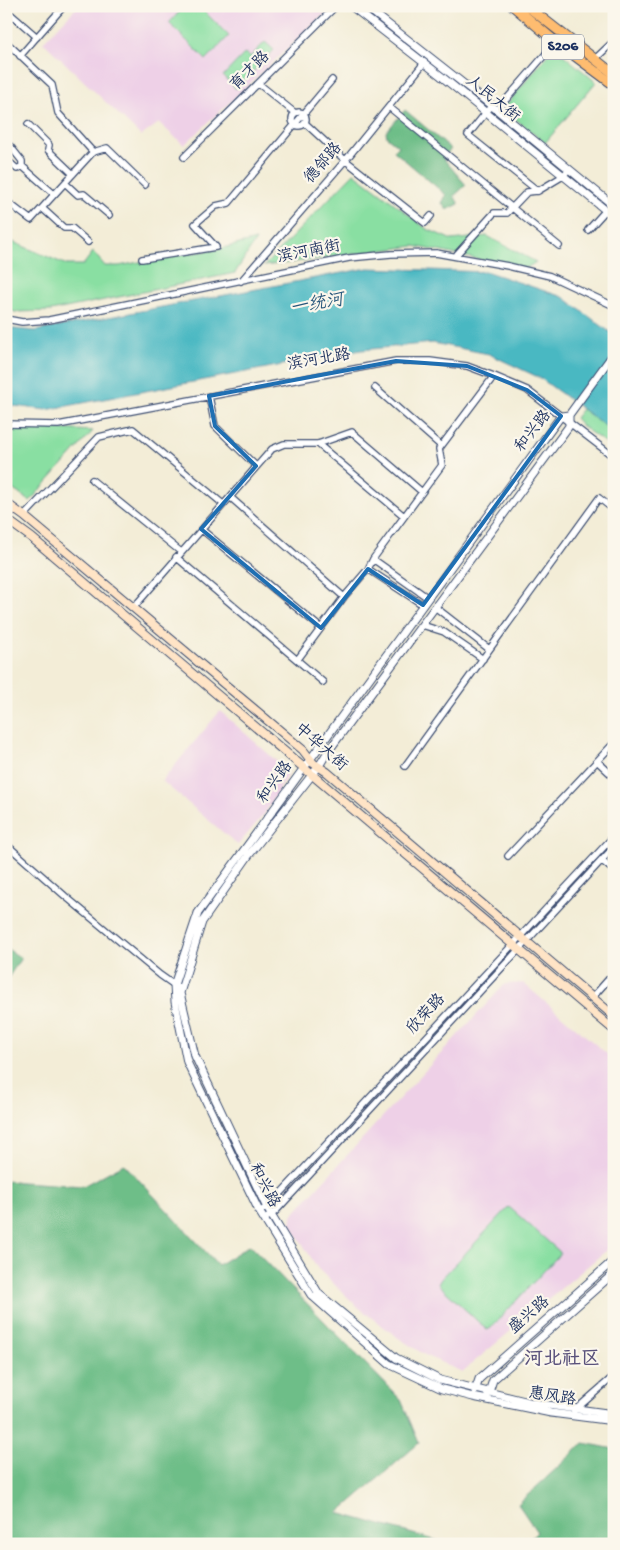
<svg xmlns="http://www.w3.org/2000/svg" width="620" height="1550" font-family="'Gochi Hand','LXGW WenKai TC',sans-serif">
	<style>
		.built { fill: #eed0e7 }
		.green { fill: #89dfa2; stroke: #528780 }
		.forest { fill: #6ebe88; stroke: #447673 }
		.water { fill: #49b8c2; stroke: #327490 }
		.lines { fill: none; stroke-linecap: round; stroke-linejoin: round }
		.minor-casing { stroke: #3b4c70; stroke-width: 8 }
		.tertiary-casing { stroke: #3b4c70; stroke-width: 9 }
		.secondary-casing { stroke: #3b4c70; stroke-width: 10 }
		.primary-casing { stroke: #3b4c70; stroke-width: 11 }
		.minor { stroke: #fff; stroke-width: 5.5 }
		.tertiary { stroke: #fff; stroke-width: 7 }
		.secondary { stroke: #ffe4c6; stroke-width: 8 }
		.primary { stroke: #febc70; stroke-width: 9 }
		.marked { fill: none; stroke: #1f6fb2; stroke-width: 4; stroke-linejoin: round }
		.labels { text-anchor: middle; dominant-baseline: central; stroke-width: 4.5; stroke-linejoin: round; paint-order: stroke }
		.shield { fill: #fbf7ec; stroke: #5e6b89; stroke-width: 1 }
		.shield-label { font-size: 15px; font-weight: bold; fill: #1b2f5e }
		.street-label { font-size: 16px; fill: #1b2f5e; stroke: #fbf7ec }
		.water-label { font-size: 18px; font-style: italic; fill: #29587c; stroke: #fbf7ec }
		.quarter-label { font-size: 19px; font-weight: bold; fill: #5a527c; stroke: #fbf7ec }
	</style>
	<rect width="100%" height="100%" fill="#fbf7ec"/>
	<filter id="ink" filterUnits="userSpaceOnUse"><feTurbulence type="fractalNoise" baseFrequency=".02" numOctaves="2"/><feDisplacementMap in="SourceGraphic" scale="10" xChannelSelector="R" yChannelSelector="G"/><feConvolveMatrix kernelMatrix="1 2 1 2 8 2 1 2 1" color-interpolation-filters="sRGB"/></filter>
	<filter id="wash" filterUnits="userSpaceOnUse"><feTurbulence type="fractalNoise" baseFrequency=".0096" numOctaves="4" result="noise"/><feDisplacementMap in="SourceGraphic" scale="20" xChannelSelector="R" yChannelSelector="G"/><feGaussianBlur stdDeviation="1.12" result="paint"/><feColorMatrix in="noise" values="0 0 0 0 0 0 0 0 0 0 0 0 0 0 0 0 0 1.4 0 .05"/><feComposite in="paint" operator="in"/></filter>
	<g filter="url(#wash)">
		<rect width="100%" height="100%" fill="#f3edd7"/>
		<!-- built -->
		<path class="built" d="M78,6h255l-149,139 -25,-22 -18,13 -98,-94z
			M220,711l69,61 -24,41 -27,32 -76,-64z
			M523,983l91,77v184l-152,128 -37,-17 -28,-18 -39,-30 -40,-38 -27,-44 1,-10 213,-231z"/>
		<!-- green -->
		<path class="green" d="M185,6h14l30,30 -23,24 -37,-37z
			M265,42l9,8 -38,39 -13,-13 22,-23 5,4z
			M554,47l42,35 -51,61 -42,-34z
			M354,173l32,24 41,32 25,11 35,-4 49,26 -11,7 -111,-23 -150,20z
			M6,239l61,26h16l10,-13 12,14h14l56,-11 40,-5 41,-10 -21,33 -184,38 -36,1 -9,-3z
			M582,409l32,23v17l-31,-22 -8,-9z
			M6,426l87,5 -63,70 -24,-16z
			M509,1207l51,45 -3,5 -66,71 -4,2 -49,-46 3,-5z"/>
		<!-- forest -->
		<path class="forest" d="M405,110l46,39 -8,9 23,27 -12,11 5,8 -12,6 -5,-7 4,-8 -52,-44 4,-5 -11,-9 -1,-5z
			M6,948l15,10 -15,23z
			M124,1164l94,101 32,-20 151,155 18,43 -81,70 100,28 5,3h-437v-363l77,5z
			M584,1443l30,6v95h-88l11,-12 -19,-28z"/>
		<!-- water -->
		<path class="water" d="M368,268l120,4 75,25 51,38v97l-74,-54 -51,-24 -56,-11 -72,7 -315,60 -40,-5v-77l29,3z"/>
	</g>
	<g filter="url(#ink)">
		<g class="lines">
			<defs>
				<path id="minor" d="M6,10l31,27
					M6,42l46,43 6,28 35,39 14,-4 38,37
					M20,56l44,-50
					M595,59l19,-18
					M259,84l36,29
					M492,105l-24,30 70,56
					M389,107l170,139
					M497,110l59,-68
					M292 119a7 7 0 1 1 14 0a7 7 0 1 1-14 0Z
					M305,123l40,37 80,63 6,-7
					M28,124l21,21 -1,5 25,24
					M10,146l12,15v5
					M184,157l152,-151
					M6,159l11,10 5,-3 32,28
					M65,183l13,12 6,-1 25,21
					M6,201l25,19 62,-68
					M42,208l22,20h8l16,14
					M588,230l18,-20
					M457,254l37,-41h13l20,-21 11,-1 25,-15 6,-7
					M142,259l74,-12 -21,-23 21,-18 13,-3 103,-123
					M241,281l108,-125 75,-93
					M6,319l16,3 27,-2 300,-62 42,-4 45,-1 72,13 42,10 64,30
					M375,388l66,58
					M209,396l6,30 41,40
					M6,424l52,1 338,-64h34l37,5 27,10 33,14 87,67
					M318,444l86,72
					M92,480l89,72
					M230,497l114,100
					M24,516l75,-79 34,-8 90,75
					M201,529l120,99
					M176,557l147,125
					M373,559l55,39
					M368,569l55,36
					M134,607l138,-158 12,-5h34l34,-12 70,60
					M435,607l54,42
					M422,625l22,7 39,27
					M298,659l46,-62 24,-28 5,-10 69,-94 -3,-16 55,-73
					M597,761l17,16
					M405,766l194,-268 15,12
					M6,844l59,52 95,79 17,12
					M508,856l106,-113
					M601,860l13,11
					M592,998l22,-25
					M259,1211l8,-3 347,-372
					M268,1217l8,-6 338,-364
					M574,1411l40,-35"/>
				<path id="tertiary" d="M351,6l90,70 173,141
					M365,6l132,104 117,96
					M569,415l-8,1 -363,497 -24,72 1,17 12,60 72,149 52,84 78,69 53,25 31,8 78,16 63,8
					M569,415v11l-242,327 -8,13 -70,89 -47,67 -22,71 15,63 72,152 52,86 77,64 44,22 93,23 81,11
					M569,415l45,-62
					M475,1391l4,-12 135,-119
					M488,1395l5,-15 121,-107"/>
				<path id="secondary" d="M6,503l18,13 279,234 10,13 14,9 287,244
					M6,519l26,19 582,492"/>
				<path id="primary" d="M513,6l43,36 58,43
					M527,6l87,68"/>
			</defs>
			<!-- minor casing -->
			<use href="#minor" class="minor-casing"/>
			<!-- tertiary casing -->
			<use href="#tertiary" class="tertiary-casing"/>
			<!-- secondary casing -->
			<use href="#secondary" class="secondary-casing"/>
			<!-- primary casing -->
			<use href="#primary" class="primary-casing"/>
			<!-- minor -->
			<use href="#minor" class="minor"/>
			<!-- tertiary -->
			<use href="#tertiary" class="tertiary"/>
			<!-- secondary -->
			<use href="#secondary" class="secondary"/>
			<!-- primary -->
			<use href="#primary" class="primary"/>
		</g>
	</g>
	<!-- marked area -->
	<path class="marked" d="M396,361l71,5 60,24 34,26 -138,189 -55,-36 -47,59 -120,-99 55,-63 -41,-40 -6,-30z"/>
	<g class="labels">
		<!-- shield labels -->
		<rect class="shield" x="542" y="34.5" width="42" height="25" rx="4"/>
		<g class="shield-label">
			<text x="563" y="47">S206</text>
		</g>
		<!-- street labels -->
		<g class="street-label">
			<text transform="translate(251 72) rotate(-45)">育才路</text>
			<text transform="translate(492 100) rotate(39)">人民大街</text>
			<text transform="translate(324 164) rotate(-49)">德邻路</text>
			<text transform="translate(309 253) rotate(-11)">滨河南街</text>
			<text transform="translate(319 361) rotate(-10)">滨河北路</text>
			<text transform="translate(534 432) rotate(-52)">和兴路</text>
			<text transform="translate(320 748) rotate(41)">中华大街</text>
			<text transform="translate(276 783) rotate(-54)">和兴路</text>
			<text transform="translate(427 1015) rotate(-47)">欣荣路</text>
			<text transform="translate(263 1186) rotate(63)">和兴路</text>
			<text transform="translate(530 1316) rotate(-41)">盛兴路</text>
			<text transform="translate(552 1398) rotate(9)">惠风路</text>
		</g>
		<!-- water labels -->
		<g class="water-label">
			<text transform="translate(317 305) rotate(-10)">一统河</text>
		</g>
		<!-- quarter labels -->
		<g class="quarter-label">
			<text x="562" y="1360">河北社区</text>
		</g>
	</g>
	<!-- margin -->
	<rect width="620" height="1550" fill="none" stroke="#fbf7ec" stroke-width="25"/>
</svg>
